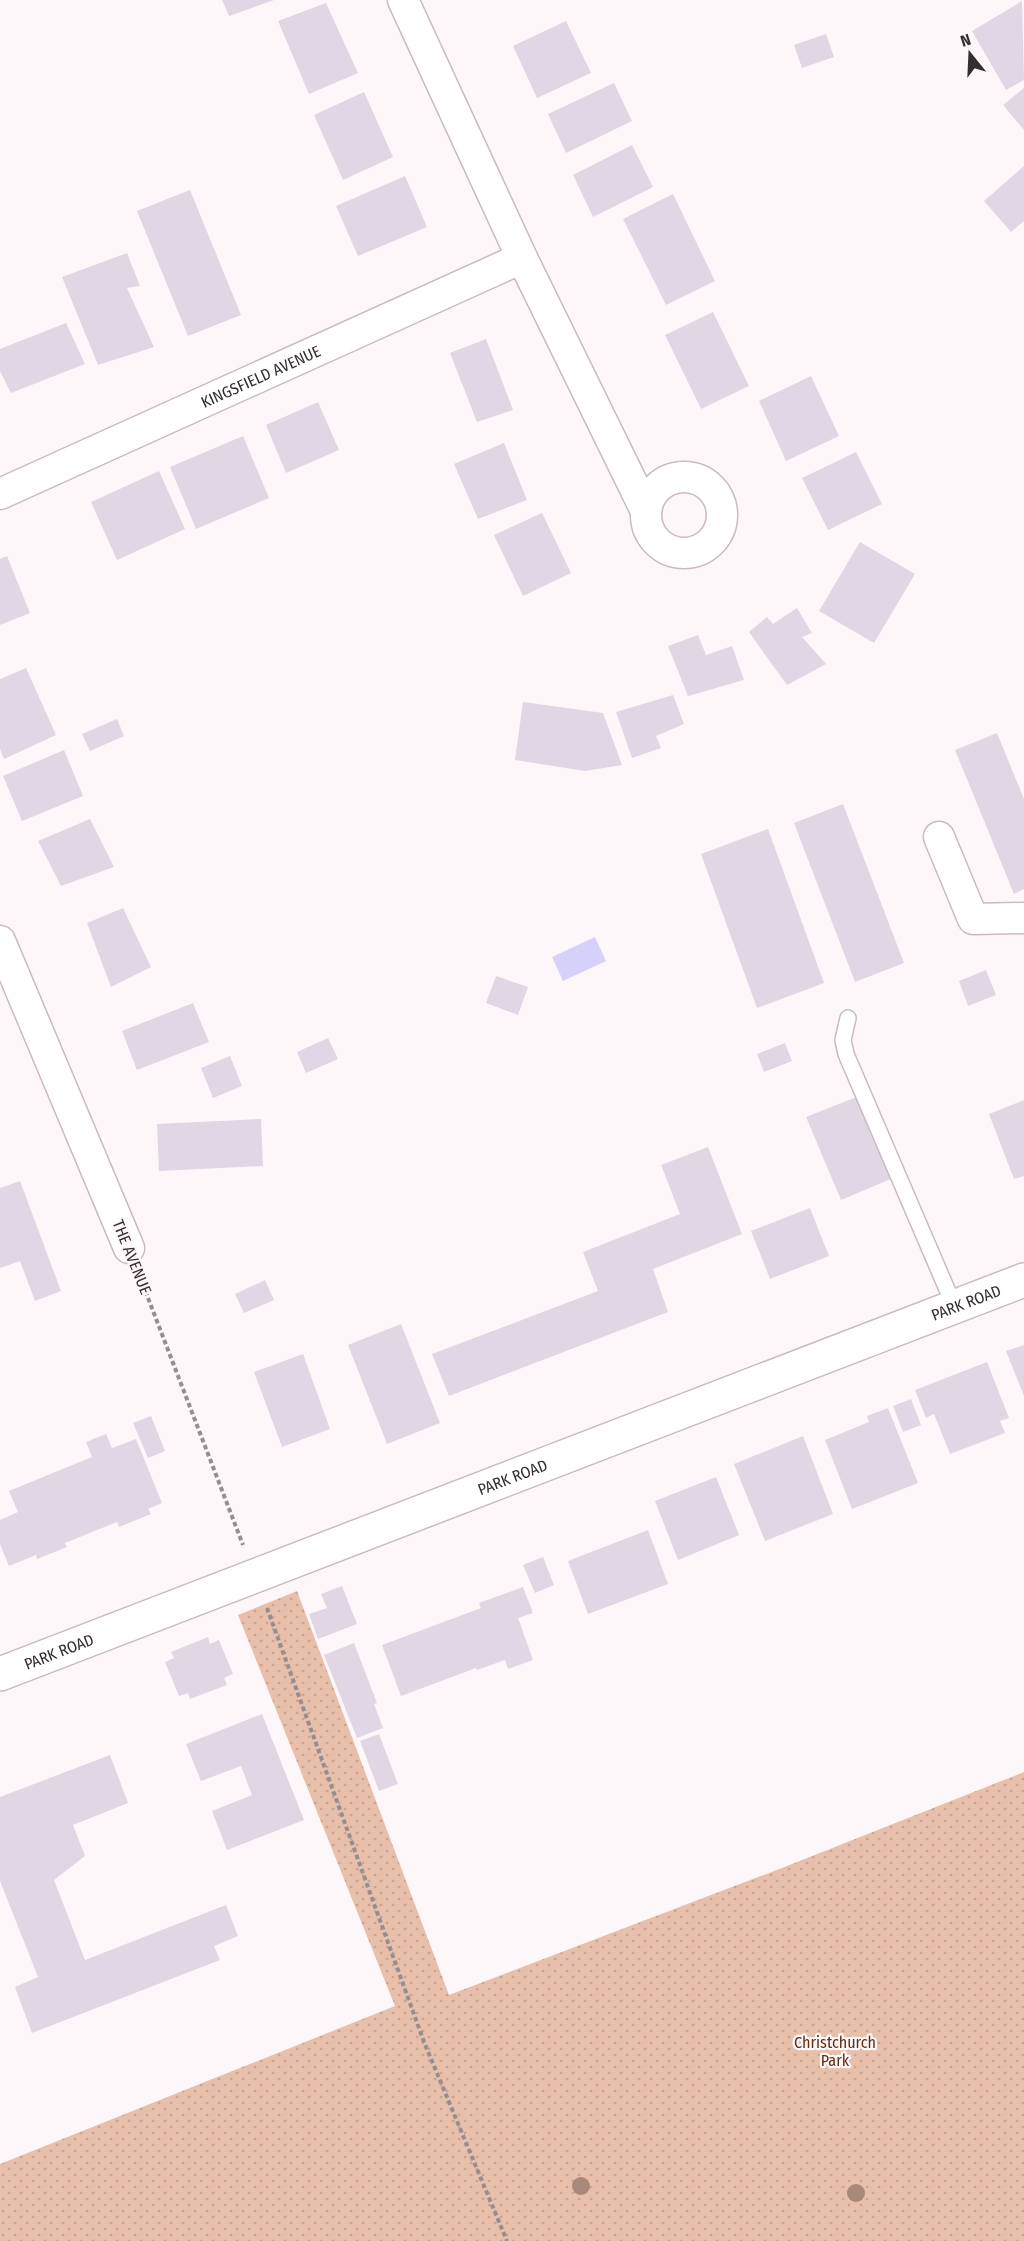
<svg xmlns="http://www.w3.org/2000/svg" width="1024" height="2241" font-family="'Fira Sans Condensed',sans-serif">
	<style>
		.grass { fill: url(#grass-dots) }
		.water { fill: #d6d1fb }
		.building { fill: #e1d6e3 }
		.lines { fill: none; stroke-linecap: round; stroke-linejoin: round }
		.service-casing { stroke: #cbbac1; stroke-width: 18 }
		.minor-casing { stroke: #cbbac1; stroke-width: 33 }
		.tertiary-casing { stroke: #cbbac1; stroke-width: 36 }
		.path { stroke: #958e91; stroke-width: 4; stroke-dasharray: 4.5 3; stroke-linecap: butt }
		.service { stroke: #fff; stroke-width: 15 }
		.minor { stroke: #fff; stroke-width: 30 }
		.tertiary { stroke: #fff; stroke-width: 33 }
		.tree { fill: #a88878 }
		.labels { text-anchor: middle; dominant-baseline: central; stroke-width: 4.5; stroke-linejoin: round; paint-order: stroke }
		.street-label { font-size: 16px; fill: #352e31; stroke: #fef7fa }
		.park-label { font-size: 16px; fill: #622d0d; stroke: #fef7fa }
	</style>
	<defs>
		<pattern id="grass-dots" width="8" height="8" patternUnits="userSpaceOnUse" patternTransform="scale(1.5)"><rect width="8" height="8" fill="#e8bfaa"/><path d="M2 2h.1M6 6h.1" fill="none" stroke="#c8a493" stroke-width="1.8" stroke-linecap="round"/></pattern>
	</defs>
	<rect width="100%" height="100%" fill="#fef7fa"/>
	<!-- grass -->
	<path class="grass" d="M297,1591l152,404 333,-127 242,-96v469h-1024v-77l395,-158 -157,-391z"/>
	<!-- water -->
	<path class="water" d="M595,937l11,24 -43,20 -11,-24z"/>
	<!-- building -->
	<path class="building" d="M222,0h52l-45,16z
		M1022,1l2,79 -18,10 -34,-59z
		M326,3l32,70 -49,21 -31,-73z
		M566,21l25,52 -54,25 -24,-52z
		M826,34l8,23 -32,11 -8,-23z
		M614,83l18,38 -66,32 -18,-39z
		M1024,88v42l-21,-25z
		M364,92l29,65 -50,23 -29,-65z
		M632,145l21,42 -60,30 -20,-42z
		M1024,166v55l-13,11 -27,-31z
		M405,176l22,51 -69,29 -22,-50z
		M190,190l51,125 -53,21 -51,-125z
		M673,194l42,87 -49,24 -43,-86z
		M127,253l13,33 -13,2 27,59 -56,18 -36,-88z
		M713,312l36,74 -48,23 -36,-74z
		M66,323l19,41 -74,29 -11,-22v-22z
		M486,339l27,71 -36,12 -27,-69z
		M811,376l28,60 -53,25 -27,-60z
		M318,402l21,48 -53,23 -20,-48z
		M243,436l26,62 -73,31 -26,-62z
		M504,443l23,57 -49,19 -24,-55z
		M856,452l26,52 -54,26 -26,-52z
		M159,471l26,58 -68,31 -26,-58z
		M542,513l29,60 -48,23 -29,-61z
		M860,542l55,32 -41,69 -55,-32z
		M7,556l23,57 -30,12v-66z
		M797,608l15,25 -10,4 24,27 -39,21 -38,-53 18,-15 6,7z
		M698,635l8,20 26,-9 12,34 -56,16 -20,-50z
		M26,668l30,67 -52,24 -4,-10v-70z
		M673,695l11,29 -28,12 5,12 -29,10 -16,-46z
		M523,702l80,11 19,52 -37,6 -70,-11z
		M117,719l7,17 -34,15 -8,-17z
		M997,733l27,66v90l-10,5 -59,-144z
		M64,750l19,46 -61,25 -19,-45z
		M843,804l61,159 -49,19 -61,-159z
		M90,819l24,48 -53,19 -23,-45z
		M768,829l56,154 -67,25 -56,-154z
		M123,908l28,59 -40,20 -24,-64z
		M986,970l10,25 -28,11 -9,-25z
		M496,976l32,11 -10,28 -32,-12z
		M193,1003l16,39 -72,28 -15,-39z
		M328,1038l10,21 -32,14 -9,-21z
		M785,1043l7,18 -28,11 -7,-18z
		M230,1056l12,30 -29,12 -12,-30z
		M859,1096l34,82 -52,22 -35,-83z
		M1024,1100v76l-10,3 -25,-65z
		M261,1119l2,47 -104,5 -2,-47z
		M708,1147l34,87 -89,35 15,43 -219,84 -17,-42 166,-63 -15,-39 97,-38 -19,-49z
		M20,1181l41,110 -26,10 -15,-40 -20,7v-80z
		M810,1208l19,48 -59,23 -19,-48z
		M265,1280l9,20 -30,13 -9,-19z
		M401,1324l39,99 -53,21 -39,-99z
		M1024,1345v51l-18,-45z
		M303,1354l27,75 -48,18 -28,-75z
		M987,1362l22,56 -9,3 5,12 -55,21 -16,-40 -8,4 -11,-28z
		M911,1399l10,26 -18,7 -10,-26z
		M888,1408l30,75 -66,26 -27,-69 44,-18 -2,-6z
		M151,1416l14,35 -17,7 -15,-35z
		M106,1434l6,14 24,-9 26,64 -14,6 3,5 -32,13 -2,-5 -52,21 2,4 -30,12 -1,-4 -27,11 -9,-22v-24l18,-8 -9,-21 83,-34 -6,-15z
		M803,1436l30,78 -68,27 -31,-77z
		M716,1477l23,58 -61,25 -23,-59z
		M648,1530l20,54 -80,30 -20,-53z
		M543,1557l11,28 -19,8 -12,-28z
		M342,1586l15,38 -39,15 -9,-25 18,-6 -6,-14z
		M523,1587l10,26 -15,5 15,42 -25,9 -3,-9 -28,10 -1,-2 -75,28 -19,-51 99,-37 -2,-5z
		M208,1637l2,7 9,-4 14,34 -9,4 3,7 -37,14 -2,-6 -9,3 -14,-34 9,-4 -3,-6z
		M354,1643l23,60 -3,1 9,24 -26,10 -33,-83z
		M262,1714l42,106 -77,30 -15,-39 40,-16 -11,-29 -40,15 -15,-37z
		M379,1734l19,50 -19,7 -19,-50z
		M110,1755l18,48 -55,22 12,31 -31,24 31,80 141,-55 12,31 -24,10 6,14 -188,73 -17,-46 23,-10 -38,-96v-84z"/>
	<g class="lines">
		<defs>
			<path id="service" d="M848,1018l-5,22 3,14 109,254"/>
			<g id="minor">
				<path d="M403,0l119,258 124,253"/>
				<circle cx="684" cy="515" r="38"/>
				<path id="s1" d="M0,494l522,-236"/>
				<path d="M939,837l34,82 51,-1"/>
				<path d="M0,941l129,307"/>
			</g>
			<g id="tertiary">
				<path id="s2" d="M0,1674l1024,-394"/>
			</g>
		</defs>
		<!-- service casing -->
		<use href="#service" class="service-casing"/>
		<!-- minor casing -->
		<use href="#minor" class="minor-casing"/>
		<!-- tertiary casing -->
		<use href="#tertiary" class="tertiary-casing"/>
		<!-- path -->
		<path class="path" d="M140,1277l103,268
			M267,1608l157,434 83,199"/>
		<!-- service -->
		<use href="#service" class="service"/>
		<!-- minor -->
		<use href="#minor" class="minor"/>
		<!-- tertiary -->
		<use href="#tertiary" class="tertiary"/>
	</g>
	<!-- trees -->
	<g class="tree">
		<circle cx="581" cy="2186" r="9"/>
		<circle cx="856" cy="2193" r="9"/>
	</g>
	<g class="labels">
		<!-- street labels -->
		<g class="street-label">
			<text stroke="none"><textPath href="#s1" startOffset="286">KINGSFIELD AVENUE</textPath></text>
			<text transform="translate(132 1257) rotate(68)">THE AVENUE</text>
			<text stroke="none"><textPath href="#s2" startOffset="1035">PARK ROAD</textPath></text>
			<text stroke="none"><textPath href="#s2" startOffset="549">PARK ROAD</textPath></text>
			<text stroke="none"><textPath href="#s2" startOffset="63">PARK ROAD</textPath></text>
		</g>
		<!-- park labels -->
		<g class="park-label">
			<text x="835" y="2042">Christchurch<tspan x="835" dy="18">Park</tspan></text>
		</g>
	</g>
	<!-- north arrow -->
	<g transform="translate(970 54) rotate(342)" stroke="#fef7fa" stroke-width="4.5" paint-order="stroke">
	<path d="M0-4.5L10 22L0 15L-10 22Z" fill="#352e31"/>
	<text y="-9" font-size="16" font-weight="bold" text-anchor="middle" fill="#352e31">N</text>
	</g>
</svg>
